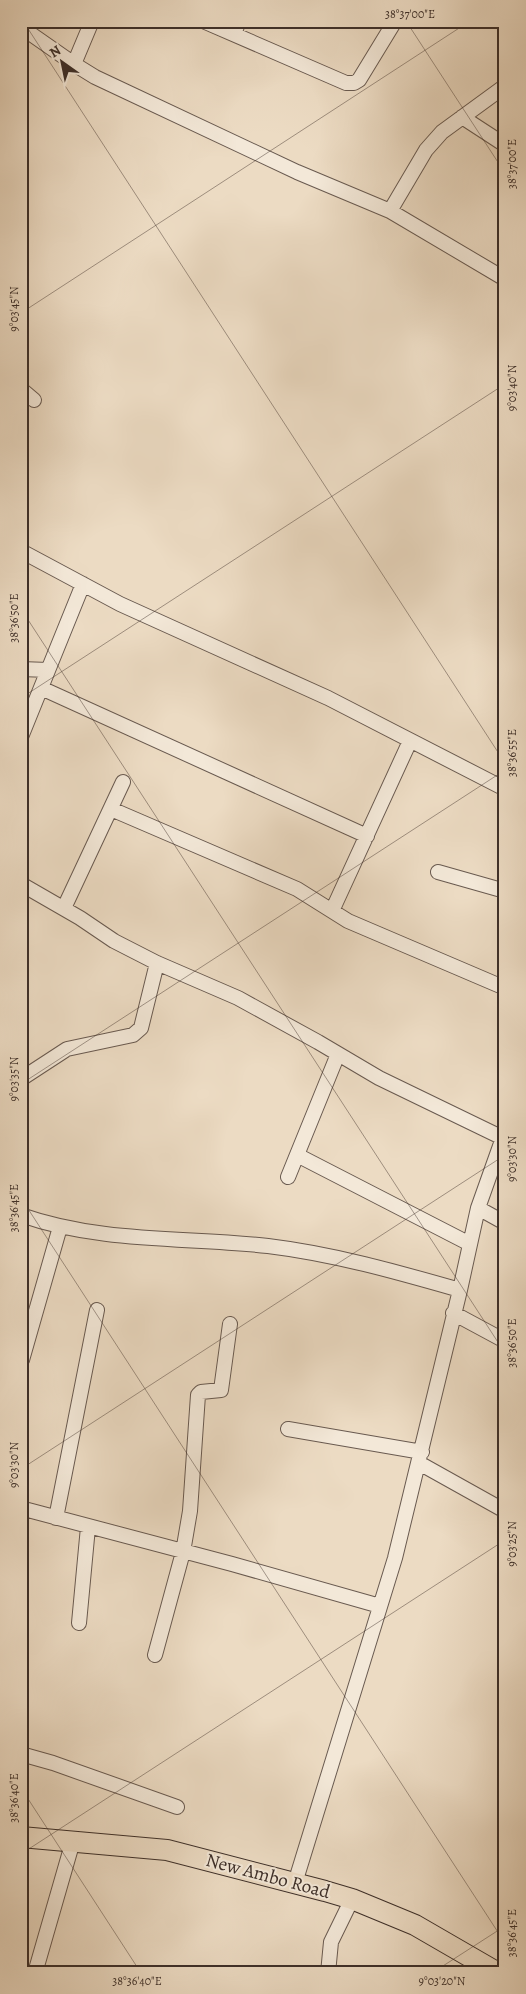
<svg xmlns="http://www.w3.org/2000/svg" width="526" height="1994" font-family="Alegreya,serif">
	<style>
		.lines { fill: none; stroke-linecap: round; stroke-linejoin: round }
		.minor-casing { stroke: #695a50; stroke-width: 16 }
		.highway-casing { stroke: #3d2f29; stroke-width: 22 }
		.minor { stroke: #f3e8d8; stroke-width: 14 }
		.highway { stroke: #ecdbc3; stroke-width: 20 }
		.ticks { fill: none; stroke: #3d2f29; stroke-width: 1; stroke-opacity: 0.45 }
		.labels { text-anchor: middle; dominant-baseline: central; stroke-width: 4; stroke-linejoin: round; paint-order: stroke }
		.street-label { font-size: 19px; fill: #3d2f29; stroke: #f3e8d8 }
		.neatline { fill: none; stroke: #3d2f29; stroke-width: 2 }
		.ticks-label { font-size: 12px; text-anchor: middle; fill: #3d2f29 }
	</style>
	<rect width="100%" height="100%" fill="#ecdbc3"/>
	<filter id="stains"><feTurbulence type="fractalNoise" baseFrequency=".004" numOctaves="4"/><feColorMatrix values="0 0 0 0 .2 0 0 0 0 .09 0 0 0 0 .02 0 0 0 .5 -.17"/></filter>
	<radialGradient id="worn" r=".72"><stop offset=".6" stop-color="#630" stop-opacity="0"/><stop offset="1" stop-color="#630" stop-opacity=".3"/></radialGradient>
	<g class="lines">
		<defs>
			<path id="minor" d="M203,21l143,62h8l5,-3 36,-59
				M21,27l53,37 21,13 202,95 93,39 115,68
				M234,34l5,-13
				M74,64l18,-43
				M462,117l43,28
				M390,211l36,-61 16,-18 63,-46
				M21,389l13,11
				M21,551l99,53 208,94 177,91
				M21,669l27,1
				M41,688l326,148
				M21,737l62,-153
				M111,809l186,80 51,32 157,67
				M438,872l67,19
				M21,884l59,34 34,23 43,22 81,35 80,44 61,36 126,61
				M64,908l59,-126
				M332,911l78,-170
				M21,1079l46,-30 66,-14 8,-7 16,-65
				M297,1155l173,89
				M288,1177l50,-123
				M478,1208l27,15
				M21,1215c79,28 166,22 247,31 66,8 129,26 192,44
				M453,1313l52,28
				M22,1360l38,-133
				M288,1429l134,23
				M419,1463l86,48
				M21,1513l7,-3 204,54 148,42
				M56,1518l41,-208
				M79,1623l9,-96
				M155,1655l28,-103 7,-41 8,-116 3,-3 20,-2 9,-66
				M21,1754l32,9 124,44
				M295,1883l100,-325 65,-268 18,-82 27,-76
				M35,1973l38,-132
				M328,1973l3,-31 21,-43"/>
			<path id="highway" d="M21,1837l146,13 158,41 27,8 63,26 83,48"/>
		</defs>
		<!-- minor casing -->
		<use href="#minor" class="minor-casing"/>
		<!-- highway casing -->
		<use href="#highway" class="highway-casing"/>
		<!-- minor -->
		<use href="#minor" class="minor"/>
		<!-- highway -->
		<use href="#highway" class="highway"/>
	</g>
	<!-- ticks -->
	<path class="ticks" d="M23,21l482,742M406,21l99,152M21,313l449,-292M21,609l484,744M21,698l484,-314M21,1084l484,-314M21,1198l484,745M21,1469l484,-314M21,1788l120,185M21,1854l484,-314M432,1973l73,-47"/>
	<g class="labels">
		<!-- street labels -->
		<g class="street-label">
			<text transform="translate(268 1876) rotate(15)">New Ambo Road</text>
		</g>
	</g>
	<!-- margin -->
	<rect width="526" height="1994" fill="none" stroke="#ecdbc3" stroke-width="55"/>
	<!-- north arrow -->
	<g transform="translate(62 62) rotate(327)" stroke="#f3e8d8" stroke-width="4" paint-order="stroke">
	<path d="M0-4L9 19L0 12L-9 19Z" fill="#3d2f29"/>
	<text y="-8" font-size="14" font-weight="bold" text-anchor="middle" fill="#3d2f29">N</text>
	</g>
	<rect x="28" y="28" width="470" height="1938" class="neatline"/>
	<g class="ticks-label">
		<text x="410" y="18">38°37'00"E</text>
		<text transform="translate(512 164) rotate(-90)" y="4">38°37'00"E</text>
		<text transform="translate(14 309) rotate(-90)" y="4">9°03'45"N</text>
		<text transform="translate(512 388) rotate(-90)" y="4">9°03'40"N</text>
		<text transform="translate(14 618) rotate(-90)" y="4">38°36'50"E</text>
		<text transform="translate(512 753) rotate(-90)" y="4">38°36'55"E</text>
		<text transform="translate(14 1079) rotate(-90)" y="4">9°03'35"N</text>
		<text transform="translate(512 1159) rotate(-90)" y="4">9°03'30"N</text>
		<text transform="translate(14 1208) rotate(-90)" y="4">38°36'45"E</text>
		<text transform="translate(512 1343) rotate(-90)" y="4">38°36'50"E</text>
		<text transform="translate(14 1465) rotate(-90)" y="4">9°03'30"N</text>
		<text transform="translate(512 1544) rotate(-90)" y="4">9°03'25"N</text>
		<text transform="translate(14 1798) rotate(-90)" y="4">38°36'40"E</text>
		<text transform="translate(512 1933) rotate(-90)" y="4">38°36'45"E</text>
		<text x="137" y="1985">38°36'40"E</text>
		<text x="442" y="1985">9°03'20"N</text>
	</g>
	<rect width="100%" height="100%" filter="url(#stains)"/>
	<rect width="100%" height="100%" fill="url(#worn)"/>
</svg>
